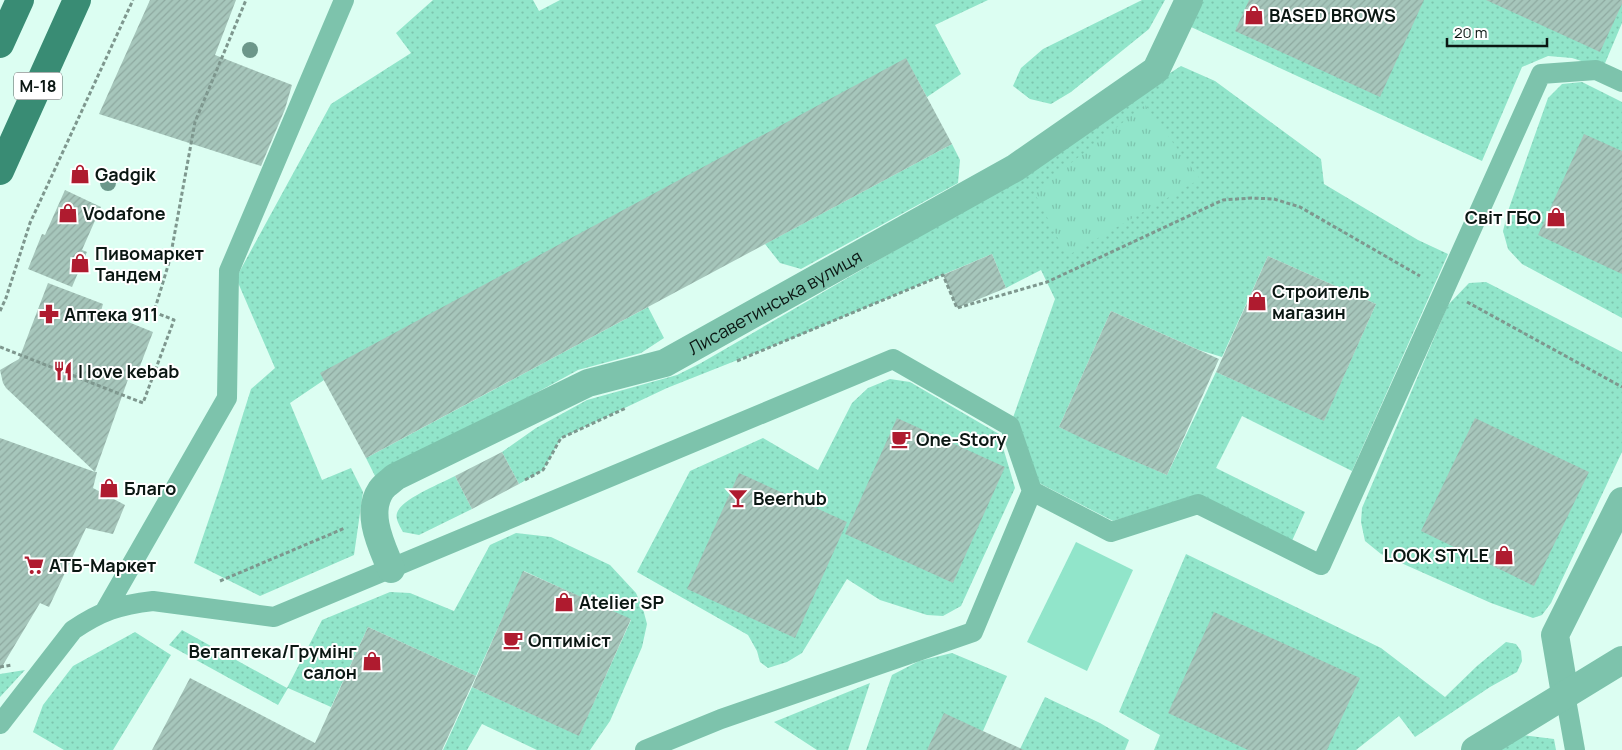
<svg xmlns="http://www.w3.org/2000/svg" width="1622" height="750" font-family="Manrope,sans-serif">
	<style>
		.grass { fill: url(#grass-dots); fill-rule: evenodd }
		.park { fill: url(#park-tufts) }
		.pitch { fill: #91e5ca }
		.building { fill: url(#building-hatch) }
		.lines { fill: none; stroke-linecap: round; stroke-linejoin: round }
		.path { stroke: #7e978e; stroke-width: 3; stroke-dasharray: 4 2.5; stroke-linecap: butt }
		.lane { stroke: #7dc3ac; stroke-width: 20 }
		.street { stroke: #7dc3ac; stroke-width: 28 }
		.primary { stroke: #398c74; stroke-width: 28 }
		.tree { fill: #6c978a }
		.labels { text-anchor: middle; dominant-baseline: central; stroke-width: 4; stroke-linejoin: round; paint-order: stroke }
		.shield { fill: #fff; stroke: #545d5a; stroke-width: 1 }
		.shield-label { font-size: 16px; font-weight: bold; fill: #0b1713 }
		.poi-label { font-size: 18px; font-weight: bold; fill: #0b1713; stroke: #fff; text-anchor: start }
		.street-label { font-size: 18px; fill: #0b1713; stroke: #fff }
	</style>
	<defs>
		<pattern id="grass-dots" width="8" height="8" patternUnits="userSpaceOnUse" patternTransform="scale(1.25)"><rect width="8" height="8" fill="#91e5ca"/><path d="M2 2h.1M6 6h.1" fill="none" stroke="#7cc4ad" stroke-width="1.8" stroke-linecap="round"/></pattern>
		<pattern id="park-tufts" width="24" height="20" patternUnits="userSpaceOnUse" patternTransform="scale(1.25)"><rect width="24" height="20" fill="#91e5ca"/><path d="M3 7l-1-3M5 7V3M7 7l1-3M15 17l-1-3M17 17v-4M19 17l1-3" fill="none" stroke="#7cc4ad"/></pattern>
		<pattern id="building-hatch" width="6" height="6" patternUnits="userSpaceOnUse" patternTransform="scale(1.25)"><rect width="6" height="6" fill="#a6c6bb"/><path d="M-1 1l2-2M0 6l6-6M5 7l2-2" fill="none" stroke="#8ea9a0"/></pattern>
	</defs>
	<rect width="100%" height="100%" fill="#dcfef2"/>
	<!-- grass -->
	<path class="grass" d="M433,0h100l6,11 21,-11h428l-53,25 26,49 -34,23 -21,-38 -582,321 -34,23 32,77 29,-12 12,24 -9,63 -94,41 -66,-33 28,-82 29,-92 24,-21 -39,-90 95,-174 80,-51 -15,-20z
		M1142,0h23l-16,29 -78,63 -20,12 -21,-5 -17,-13 8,-18 22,-19z
		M1203,0h419v23l-19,45 -31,-10 -24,-2 -26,11 -40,94 -291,-134z
		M1181,66l34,15 106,78 3,25 94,56 30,14 -96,217 -110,-55 -26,52 89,44 -14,31 -99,-46 -79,24 -76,-39 -27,-56 45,-127 -14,-29 -35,18 -14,-34 -194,82 -131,52 -106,50 -18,32 -24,14 -17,-32 34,-24 51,-28 90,-25 24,-12 193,-112zM1268,256l108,48 -52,116 -108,-48 -49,103 -108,-48 52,-116 88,39 23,7z
		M1582,82l40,20v216l-100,-54 -14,-15 -5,-18 5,-20 40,-113 14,-14z
		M952,144l8,16 -2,23 -157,86 -21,-6 -15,-19z
		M1486,282l136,70v100l-71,151 -9,12 -9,3 -42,-15 -110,-49 -16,-13 -4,-19 1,-14 86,-203 21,-22z
		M648,307l16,31 -23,15 -63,17 -201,110 -11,-22z
		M890,379l20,3 89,52 16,54 -54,118 -18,10 -16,-1 -47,-15 -33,-21 -45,74 -15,9 -19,6 -8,-6 -3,-11 -9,-16 -111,-63 53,-101 73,-33 55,32 34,-67 16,-15z
		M455,476l17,33 -53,26 -16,-3c-3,-6 -8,-13 -6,-19 4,-14 45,-30 58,-37z
		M516,533l35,4 59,28 26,28 7,16 4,15 -5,23 -32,74 -20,29h-53l-55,-26 -15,26h-24l29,-63 107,48 52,-115 -107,-49 -48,105 -108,-49 -37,80 -43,-19 -10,17 -109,-60 13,-15 105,58 35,-68 68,-28 20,1 44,18 36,-66z
		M1186,554l195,94 64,49 32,-31 29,-24 10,2 5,7 1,10 -5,11 -27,15 -75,50 -16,-21 -43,34h-202l6,-15 -41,-23z
		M135,632l36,23 -58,95h-49l-31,-18 10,-27 30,-39z
		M952,653l55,23 -24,55 -56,19h-61l26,-75 27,-14z
		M25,670l-25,27v-23z
		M870,683l-22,67h-31l-43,-28z
		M1045,697l55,26 29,17 -4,10h-102l-3,-1z
		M1523,735l31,4 2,11h-67z"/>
	<!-- park -->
	<path class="park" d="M1145,105l55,74 -133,77 -33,-64z"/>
	<!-- pitch -->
	<path class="pitch" d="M1076,542l57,28 -46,101 -60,-29z"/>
	<!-- building -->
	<path class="building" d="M150,0h86l-21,55 77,30 -7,24 -24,57 -162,-52z
		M1249,0h175l-44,97 -145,-66z
		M1486,0h136v4l-22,48z
		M906,58l46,86 -586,314 -46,-85z
		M1584,134l38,17v123l-84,-39z
		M65,190l36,17 -19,43 5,2 -15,35 -44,-18 14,-35 3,1z
		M992,254l14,34 -49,20 -14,-33z
		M1268,256l108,48 -52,117 -108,-49z
		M48,283l55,21 -2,7 52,21 -16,42 -6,-3 -36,101h2l-4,16 32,17 -12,29 -27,-6 -37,79 -9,-4 -40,67v-232l95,34 -89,-84 -3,-5 -3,-13 19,-11z
		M1111,311l108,48 -52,116 -75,-32 -33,-16z
		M897,418l108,49 -52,116 -108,-49z
		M1475,418l114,54 -55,114 -113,-55z
		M502,452l17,32 -47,25 -17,-33z
		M739,473l108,49 -52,116 -108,-49z
		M523,571l108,48 -52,117 -107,-49z
		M1214,612l146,66 -33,72h-79l-80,-37z
		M368,627l108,49 -34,74h-290l38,-72 125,65z
		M944,713l80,37h-97z"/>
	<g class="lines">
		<!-- path -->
		<path class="path" d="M1467,302l155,85
			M0,311l6,-13 24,-75 103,-223
			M0,347l143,56 31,-83 -20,-8 16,-53 25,-137 51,-122
			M737,361l206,-86 14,33 90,-26 176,-82 28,-2 23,1 26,8 120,69
			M525,480l18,-10 18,-32 65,-30
			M220,581l125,-53
			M0,667l12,-2"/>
		<!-- lane -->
		<path class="lane" d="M1032,491l79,41 87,-28 123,61 220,-491 55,-4 26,12
			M105,611l122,-213 2,-127 115,-271
			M1565,694l10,56
			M0,724l73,-94c28,-19 46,-25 80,-29l121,16 619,-258 117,67 22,65 -59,141 -252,87 -76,31"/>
		<!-- street -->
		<g class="street">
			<path id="s1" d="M391,569c-9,-23 -26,-55 -10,-79 3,-5 10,-9 14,-13l193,-94 77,-20 350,-195 141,-98 33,-70"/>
			<path d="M1565,694l-10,-59 67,-134"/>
			<path d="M1475,750l147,-90"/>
		</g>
		<!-- primary -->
		<path class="primary" d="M0,44l20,-44
			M0,171l77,-171"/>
	</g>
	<!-- trees -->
	<g class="tree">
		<circle cx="250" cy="50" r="8"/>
		<circle cx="108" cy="183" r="8"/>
	</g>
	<!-- icons -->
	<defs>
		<symbol id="shop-bare" viewBox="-9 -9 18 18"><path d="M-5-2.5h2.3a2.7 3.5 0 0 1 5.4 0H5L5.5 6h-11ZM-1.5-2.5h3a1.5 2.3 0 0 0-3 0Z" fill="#af1b2f" stroke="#fff" stroke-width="2.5" paint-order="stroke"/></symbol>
		<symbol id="pharmacy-bare" viewBox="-9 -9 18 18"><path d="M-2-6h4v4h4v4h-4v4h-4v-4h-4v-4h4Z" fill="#af1b2f" stroke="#fff" stroke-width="2.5" paint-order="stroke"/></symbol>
		<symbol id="restaurant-bare" viewBox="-9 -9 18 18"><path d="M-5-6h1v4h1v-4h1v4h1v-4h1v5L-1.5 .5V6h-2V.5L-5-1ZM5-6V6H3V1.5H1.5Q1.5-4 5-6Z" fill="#af1b2f" stroke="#fff" stroke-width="2.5" paint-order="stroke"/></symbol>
		<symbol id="cafe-bare" viewBox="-9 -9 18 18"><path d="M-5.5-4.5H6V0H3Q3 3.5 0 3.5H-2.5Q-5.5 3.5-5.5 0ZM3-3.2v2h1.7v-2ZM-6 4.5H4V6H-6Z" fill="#af1b2f" stroke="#fff" stroke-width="2.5" paint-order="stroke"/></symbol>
		<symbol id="bar-bare" viewBox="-9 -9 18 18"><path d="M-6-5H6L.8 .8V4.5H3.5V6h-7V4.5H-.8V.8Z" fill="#af1b2f" stroke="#fff" stroke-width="2.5" paint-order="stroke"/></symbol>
		<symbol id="supermarket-bare" viewBox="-9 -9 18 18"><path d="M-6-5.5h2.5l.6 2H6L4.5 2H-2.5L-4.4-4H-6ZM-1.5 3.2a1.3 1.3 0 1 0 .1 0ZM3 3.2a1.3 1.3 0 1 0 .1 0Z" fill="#af1b2f" stroke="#fff" stroke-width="2.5" paint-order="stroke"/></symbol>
	</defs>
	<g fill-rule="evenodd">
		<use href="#shop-bare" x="1240" y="1" width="28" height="28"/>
		<use href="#shop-bare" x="66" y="160" width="28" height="28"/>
		<use href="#shop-bare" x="54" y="199" width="28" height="28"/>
		<use href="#shop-bare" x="1542" y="203" width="28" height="28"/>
		<use href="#shop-bare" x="66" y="249" width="28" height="28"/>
		<use href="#shop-bare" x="1243" y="287" width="28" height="28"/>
		<use href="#pharmacy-bare" x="35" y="300" width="28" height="28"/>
		<use href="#restaurant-bare" x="49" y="357" width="28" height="28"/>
		<use href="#cafe-bare" x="887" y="425" width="28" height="28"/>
		<use href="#shop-bare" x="95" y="474" width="28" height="28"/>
		<use href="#bar-bare" x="724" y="484" width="28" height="28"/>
		<use href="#shop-bare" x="1490" y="541" width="28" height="28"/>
		<use href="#supermarket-bare" x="20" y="551" width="28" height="28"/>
		<use href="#shop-bare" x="550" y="588" width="28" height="28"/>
		<use href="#cafe-bare" x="499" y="626" width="28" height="28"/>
		<use href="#shop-bare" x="358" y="647" width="28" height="28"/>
	</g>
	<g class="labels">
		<!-- shield labels -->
		<rect class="shield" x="14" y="72.5" width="48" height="27" rx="4"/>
		<g class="shield-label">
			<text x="38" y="86">М-18</text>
		</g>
		<!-- poi labels -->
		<g class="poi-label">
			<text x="1269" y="15">BASED BROWS</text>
			<text x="95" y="174">Gadgik</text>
			<text x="83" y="213">Vodafone</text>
			<text x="1541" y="217" text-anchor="end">Світ ГБО</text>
			<text x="95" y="253">Пивомаркет<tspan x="95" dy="21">Тандем</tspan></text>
			<text x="1272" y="291">Строитель<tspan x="1272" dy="21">магазин</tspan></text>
			<text x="64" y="314">Аптека 911</text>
			<text x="78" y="371">I love kebab</text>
			<text x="916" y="439">One-Story</text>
			<text x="124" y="488">Благо</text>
			<text x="753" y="498">Beerhub</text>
			<text x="1489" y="555" text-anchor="end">LOOK STYLE</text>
			<text x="49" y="565">АТБ-Маркет</text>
			<text x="579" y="602">Atelier SP</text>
			<text x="528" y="640">Оптиміст</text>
			<text x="357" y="651" text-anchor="end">Ветаптека/Грумінг<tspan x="357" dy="21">салон</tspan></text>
		</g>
		<!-- street labels -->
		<g class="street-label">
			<text stroke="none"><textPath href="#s1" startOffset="522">Лисаветинська вулиця</textPath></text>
		</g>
	</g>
	<!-- scale -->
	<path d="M1447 38v8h100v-8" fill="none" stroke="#0b1713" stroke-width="2.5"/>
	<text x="1454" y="38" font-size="15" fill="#0b1713" stroke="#ffffff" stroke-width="4" paint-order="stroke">20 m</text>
</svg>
